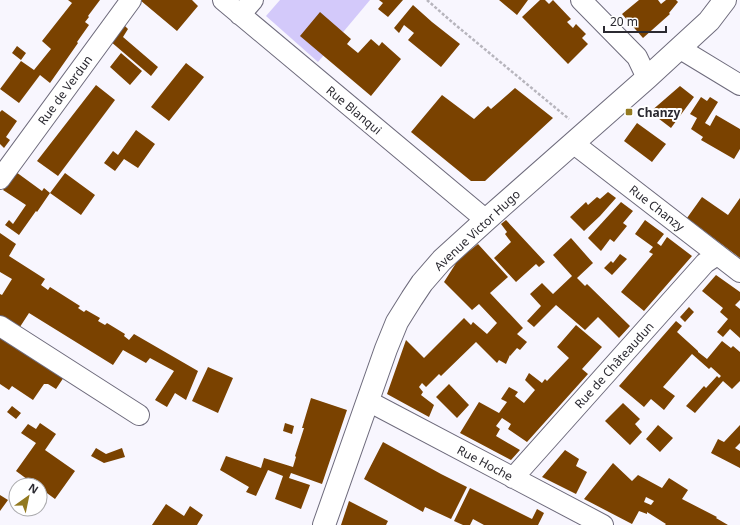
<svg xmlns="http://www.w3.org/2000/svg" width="740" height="525" font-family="'Noto Sans',sans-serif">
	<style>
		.green { fill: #d3c9fa }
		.building { fill: #7a4200; fill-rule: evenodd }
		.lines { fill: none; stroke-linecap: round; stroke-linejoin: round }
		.minor-casing { stroke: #6e6b7c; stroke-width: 22 }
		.tertiary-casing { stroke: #6e6b7c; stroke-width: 24 }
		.path { stroke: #b7b5bd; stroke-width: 2.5; stroke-dasharray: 3 2; stroke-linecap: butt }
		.minor { stroke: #fff; stroke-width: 20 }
		.tertiary { stroke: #fff; stroke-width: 22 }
		.poi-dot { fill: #93791f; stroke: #fff; stroke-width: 1.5 }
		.labels { text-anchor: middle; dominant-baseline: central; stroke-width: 4; stroke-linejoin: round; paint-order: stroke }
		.street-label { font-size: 12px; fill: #2b2a31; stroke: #fff }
		.poi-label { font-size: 12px; font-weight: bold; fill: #2b2a31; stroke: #fff; text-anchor: start }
	</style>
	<rect width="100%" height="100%" fill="#f8f6fe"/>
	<!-- green -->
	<path class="green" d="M280,0h90l-52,62 -52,-46z"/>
	<!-- building -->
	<path class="building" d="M68,0h32l-12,16 1,1 -4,5 4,3 -12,17 1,1 -28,40 -10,-8 -21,28 -19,-14 21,-28 13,9 17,-21 -9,-8 30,-38z
		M140,0h52l6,6 -21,25z
		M379,0h24l-15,17 -10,-8 5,-6z
		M499,0h29l-11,15z
		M540,0h5l4,4 4,-4 18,19 -4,3 6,6 3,-4 10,10 -4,4 6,6 -20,20 -46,-47z
		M639,0h19l3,4 5,-4h10l2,2 -9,11 1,1 -27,24 -21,-24z
		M413,5l19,17 28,22 -19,23 -33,-27 6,-7 -10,-8 -5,8 -5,-5z
		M320,12l31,27 -4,5 11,9 13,-14 8,7 3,-4 19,17 -30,37 -71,-60z
		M122,23l6,6 -5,8 35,30 -7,9 -41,-35z
		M17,46l9,7 -5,7 -9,-7z
		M121,53l21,18 -12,14 -20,-18z
		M186,63l18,14 -35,44 -18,-14z
		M96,85l19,15 -57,76 -21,-15z
		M680,86l14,11 -23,31 -21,-16z
		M515,88l38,30 -68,63h-14l-60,-49 31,-37 32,24 14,-13 3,3z
		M701,97l6,4 3,-4 8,5 -13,21 5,3 6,-11 24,14v20l-6,10 -33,-19 2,-3 -12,-8 6,-11 -7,-4z
		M2,110l15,11 -11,16 4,3 -6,8 -4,-4v-32z
		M637,123l29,21 -14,18 -28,-21z
		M136,130l19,14 -17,24 -14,-9 -9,12 -11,-8 9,-12 5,4z
		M16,172l26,19 2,-3 6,5 -13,19 -1,-1 -17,24 -14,-10 4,-5 4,4 13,-19 -23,-15z
		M65,173l30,22 -14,20 -31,-22z
		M608,192l8,6 -16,18 -16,15 -14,-14 16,-15 2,3 9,-8 3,2z
		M702,197l26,18 12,-17v60l-53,-40z
		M621,202l12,9 -10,12 4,3 -13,16 -4,-3 -9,12 -13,-13z
		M506,220l39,42 -6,5 -3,-3 -20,18 -22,-24 17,-16 -6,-8 2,-2 -6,-8z
		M645,220l19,14 -7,9 4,3 6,-9 25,19 -48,55 -23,-19 32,-38 -4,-2 4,-5 -18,-13z
		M0,233l16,11 -7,12 36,23 -4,6 7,5 2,-3 30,19 -2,2 6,4 2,-2 14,8 -2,3 7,4 2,-2 18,11 -1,2 5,4 5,-6 64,37 -12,29 -11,-7 -8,14 -12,-7 19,-29 -24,-13 -4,5 -23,-13 -10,15 -84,-52 -13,20 -16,-10v-29l2,1 10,-16 -12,-7z
		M571,238l22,25 -16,15 8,8 2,-2 43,42 -11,12 -21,-21 -13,13 -29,-25 -22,22 -7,-6 14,-15 -11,-12 12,-11 11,11 19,-18 -19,-21z
		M478,244l30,33 -18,16 33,35 -6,6 10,8 -7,8 -3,-2 -7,8v-1l-4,9 -7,-4 -2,3 -21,-21 -35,34 -2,-2 -13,13 -4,-4 -3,4 4,5 -2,3 13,10 -5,12 -42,-23 19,-54 18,18 40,-40 7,7 2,-3 14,12 10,-11 -18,-19 -7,6 -28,-28 14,-22z
		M620,254l7,5 -15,16 -8,-7 7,-7 2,2z
		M716,275l24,17v8l-5,5 5,4v29l-10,-9 -7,8 -6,-5 11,-13 -8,-7 3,-4 -21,-17z
		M689,307l5,5 -9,10 -5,-5z
		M676,321l6,5 -5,6 21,19v1l9,7 15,-18 9,7 2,-2 7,6v29l-8,8 -9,-8 -28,32 -9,-7 18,-20 2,2 11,-12 2,2 2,-2 -10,-9 -2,2 -17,-15 -29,33 12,9 -11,14 -13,-11 -7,8 -25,-21z
		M576,325l26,22 -20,22 6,5 -61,68 -19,-13 3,-5 -9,-6 -6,8 4,3 -4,7 24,14 -9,10 -51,-27 19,-31 20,11 8,-11 -6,-3 8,-12 9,5 -3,4 9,7 11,-13 -10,-10 4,-7 13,10 3,-4 2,2 22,-23 -12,-11z
		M0,335l64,42 -8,12 -8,-5h-4l-11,16 -21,-14 -3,4 -9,-6z
		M208,367l25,11 -15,35 -26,-12z
		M449,384l20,21 -12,13 -21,-21z
		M311,398l36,12 -25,74 -31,-11 -2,5 21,7 -9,24 -26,-10 8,-23 -15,-6 -12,26 -10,-4 3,-5 -29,-17 6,-14 35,12 3,-10 29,9 3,-10 -1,-1 9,-28h-2z
		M623,403l17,16 -5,5 7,8 -12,13 -25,-24z
		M12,406l9,7 -5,6 -9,-7z
		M40,423l16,11 -11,16 30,21 -20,28 -15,-11v-3h-5l-19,-14 20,-28 -15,-10 7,-9 8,5z
		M285,423l9,3 -2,8 -9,-3z
		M658,425l15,13 -13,14 -14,-13z
		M740,425v18l-5,5 5,3v17l-29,-15 7,-14 6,3z
		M383,442l58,32 26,13 -16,32 -26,-12 -2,5 -59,-33z
		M96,448l10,6 16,-6 3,9 -21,6 -13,-7z
		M565,450l14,9 -3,7 11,6 -11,22 -34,-17z
		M613,463l19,18 6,-6 24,13 7,-10 19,12 -6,9 35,18 -1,1 12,7h-63l1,-1 -19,-12v2l-8,-3 -7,13 -48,-25zM646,497l8,4 -3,4 -7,-3z
		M470,488l62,31 5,-10 7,4 -6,12h-54l-11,-6 -3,6h-7l-9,-4z
		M0,495l8,5 -8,11z
		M349,501l39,20 -2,4h-45z
		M166,504l18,12 6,-10 13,9 -6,10h-45z"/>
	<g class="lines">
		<defs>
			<path id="minor" d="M223,0l263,220
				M581,0l56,57 10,21
				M240,15l13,-15
				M679,48l61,37
				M573,143l167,129
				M0,179l131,-179
				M0,326l139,89
				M368,401l235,124
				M513,478l192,-215 12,-8"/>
			<path id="tertiary" d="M324,525l62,-176 11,-27 15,-24 10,-15 20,-23 44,-40 161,-142 62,-57 16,-21"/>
		</defs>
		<!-- minor casing -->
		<use href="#minor" class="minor-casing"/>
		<!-- tertiary casing -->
		<use href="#tertiary" class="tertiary-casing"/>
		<!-- path -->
		<path class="path" d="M427,0l25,22 117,97"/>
		<!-- minor -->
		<use href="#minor" class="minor"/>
		<!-- tertiary -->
		<use href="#tertiary" class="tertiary"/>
	</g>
	<!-- markers -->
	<rect class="poi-dot" x="625" y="108" width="8" height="8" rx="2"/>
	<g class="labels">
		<!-- street labels -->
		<g class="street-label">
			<text transform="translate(65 90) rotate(-54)">Rue de Verdun</text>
			<text transform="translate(354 110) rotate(40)">Rue Blanqui</text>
			<text transform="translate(657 208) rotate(38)">Rue Chanzy</text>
			<text transform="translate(477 230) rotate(-43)">Avenue Victor Hugo</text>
			<text transform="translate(614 365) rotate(-48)">Rue de Châteaudun</text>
			<text transform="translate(485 463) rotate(28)">Rue Hoche</text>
		</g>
		<!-- poi labels -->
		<g class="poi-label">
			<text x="637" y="112">Chanzy</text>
		</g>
	</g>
	<!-- north arrow -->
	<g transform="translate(28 497) rotate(33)"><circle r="19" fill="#ffffff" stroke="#aaaaad"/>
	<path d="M0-3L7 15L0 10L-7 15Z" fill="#93791f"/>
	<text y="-6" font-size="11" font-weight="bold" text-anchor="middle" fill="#2b2a31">N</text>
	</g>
	<!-- scale -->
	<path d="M604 26v6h62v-6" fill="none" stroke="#2b2a31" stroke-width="2"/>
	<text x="610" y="26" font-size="12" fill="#2b2a31" stroke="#ffffff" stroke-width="3" paint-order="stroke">20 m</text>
</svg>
